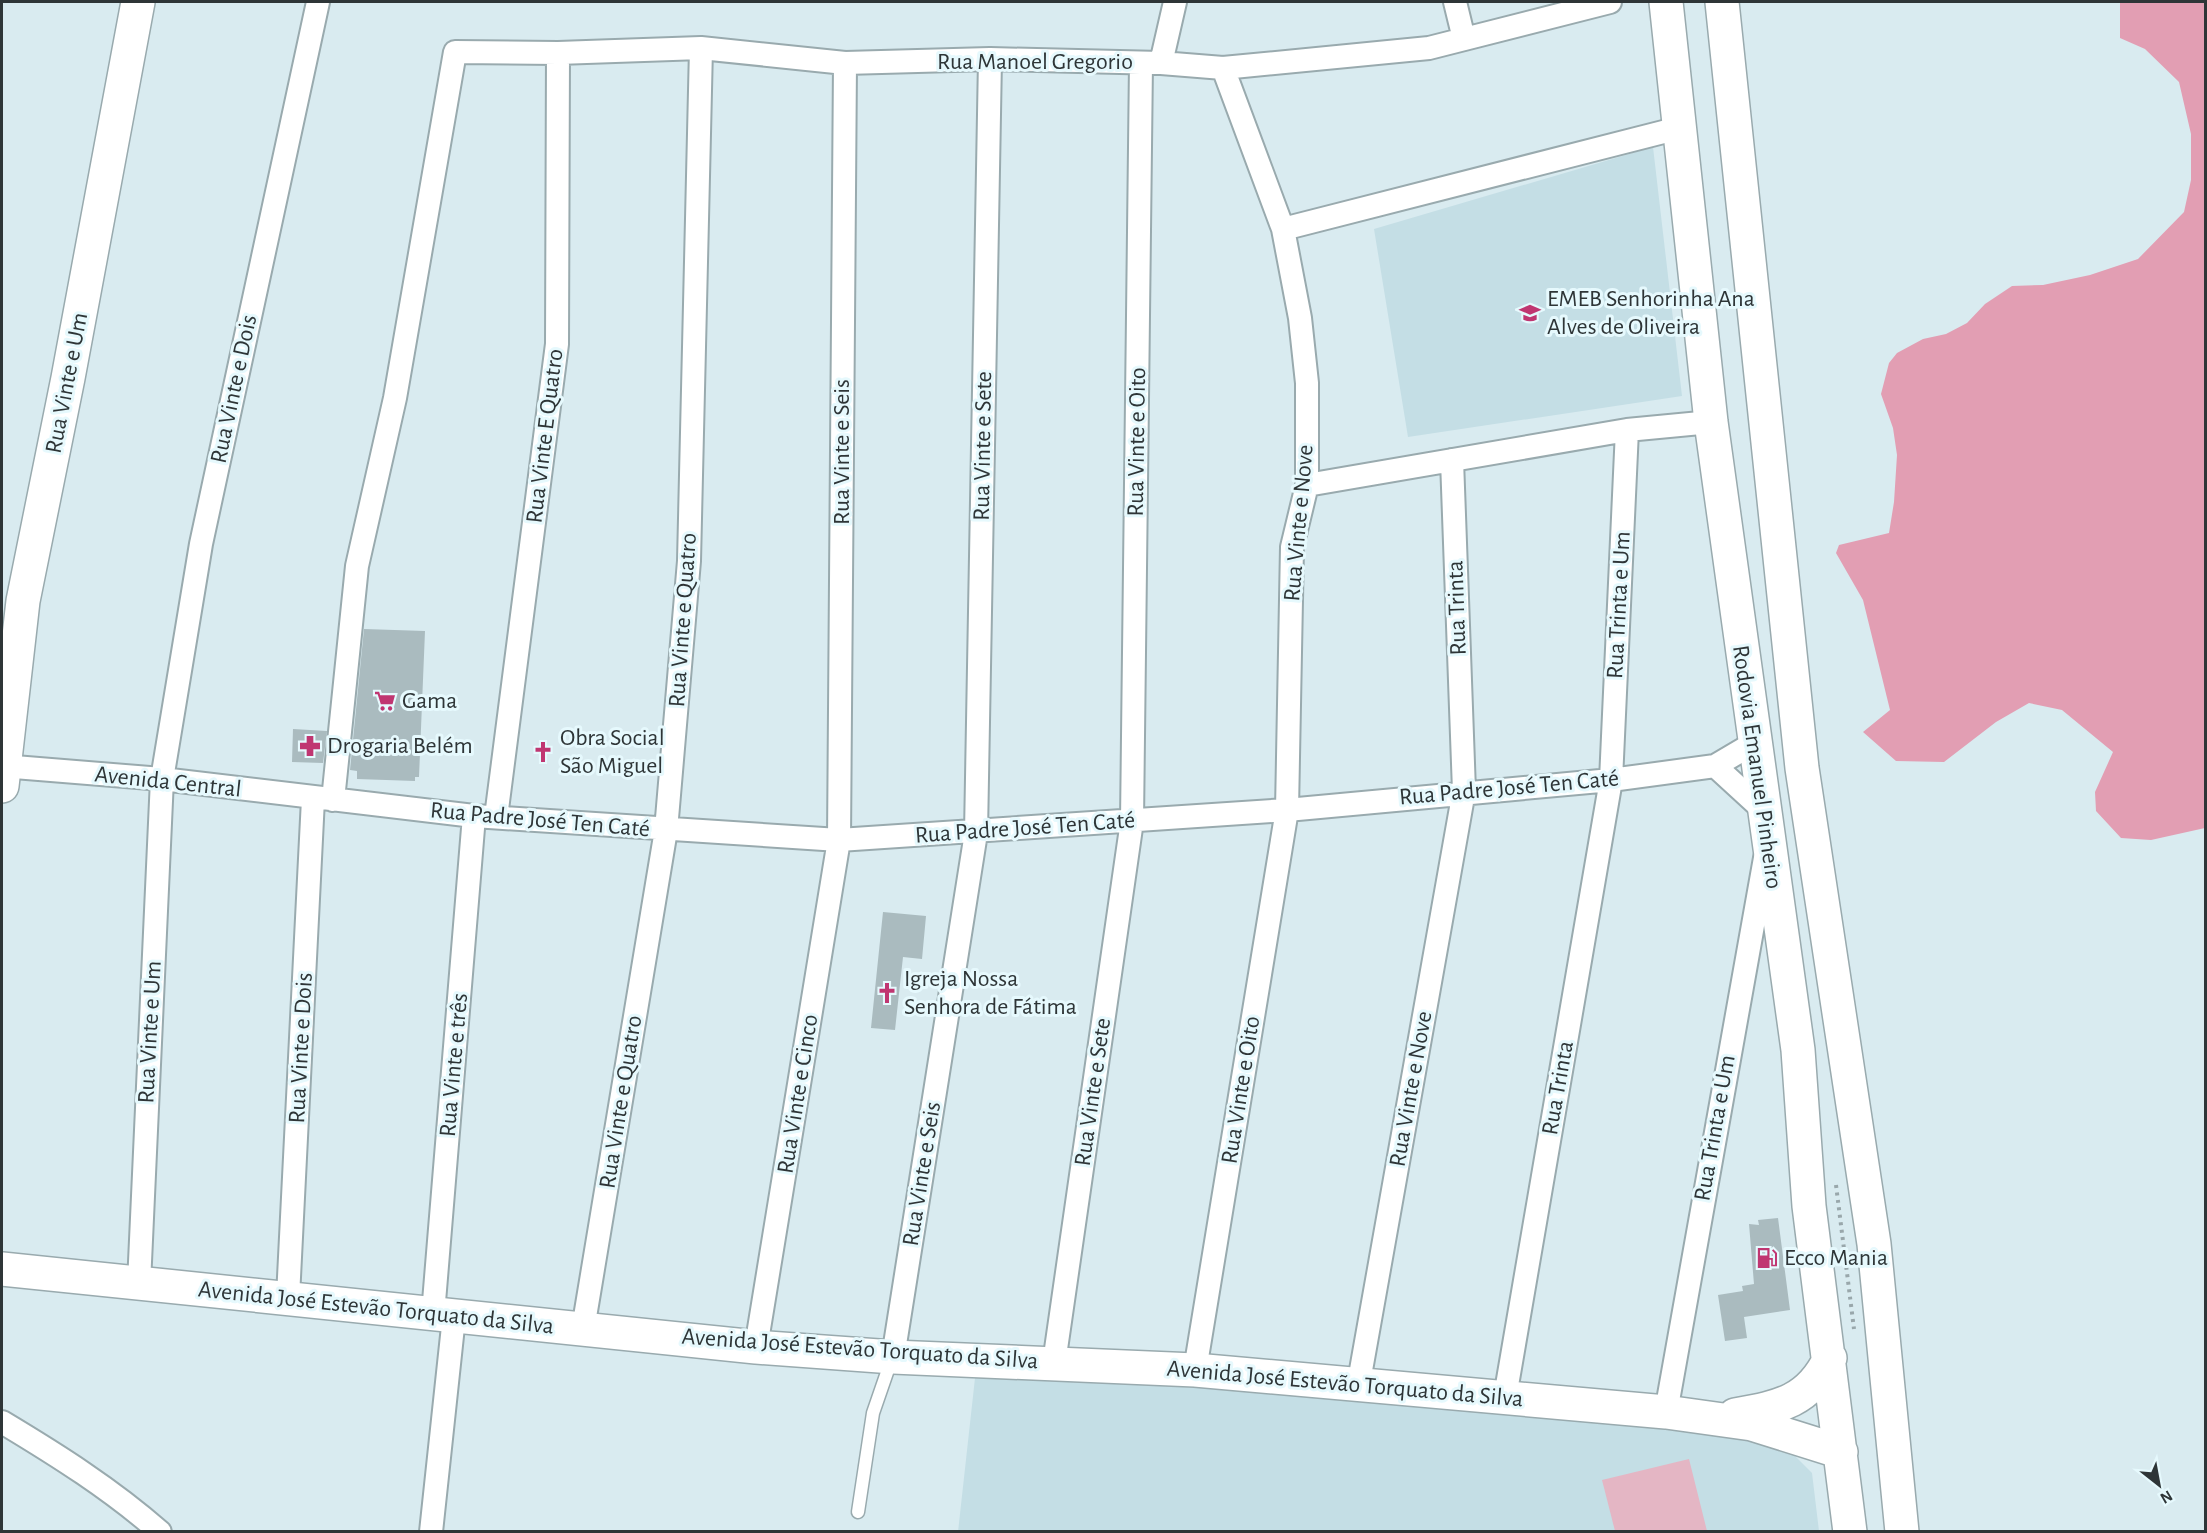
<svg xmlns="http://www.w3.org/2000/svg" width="2207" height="1533" font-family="'Alegreya Sans',sans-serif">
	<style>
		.built { fill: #c4dee5 }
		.green { fill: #e4b6c4 }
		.forest { fill: #e29eb3 }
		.building { fill: #aabbbf }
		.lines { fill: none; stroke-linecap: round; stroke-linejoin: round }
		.lane-casing { stroke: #99aaae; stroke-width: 15 }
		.street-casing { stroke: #99aaae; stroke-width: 26 }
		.secondary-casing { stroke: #99aaae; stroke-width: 36 }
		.path { stroke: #99a7ab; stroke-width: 4; stroke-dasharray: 3 4.5; stroke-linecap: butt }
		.lane { stroke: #fff; stroke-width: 12 }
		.street { stroke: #fff; stroke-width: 22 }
		.secondary { stroke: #fff; stroke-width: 33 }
		.labels { text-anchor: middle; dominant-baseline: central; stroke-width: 6; stroke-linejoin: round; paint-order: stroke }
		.street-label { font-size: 24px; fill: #2e3537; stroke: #e6f9fd }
		.poi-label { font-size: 24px; fill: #2e3537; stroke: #e6f9fd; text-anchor: start }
	</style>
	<rect width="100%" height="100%" fill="#d9ebf0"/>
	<!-- built -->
	<path class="built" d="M1653,147l29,249 -274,41 -34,-208z
		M976,1369l781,64 31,16 24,24 7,58 -861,1z"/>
	<!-- green -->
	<path class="green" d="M1689,1459l18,72h-92l-13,-51z"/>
	<!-- forest -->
	<path class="forest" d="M2120,2h86l-1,826 -54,12 -30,-2 -25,-27 -1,-19 18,-40 -51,-42 -33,-7 -33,19 -52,40 -48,-1 -33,-29 27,-22 -27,-110 -27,-47 3,-8 50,-12 5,-31 3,-47 -4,-27 -12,-34 8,-31 8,-10 26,-14 23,-5 21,-11 18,-19 27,-18 31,-1 47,-10 48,-16 46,-47 7,-32v-46l-12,-52 -34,-33 -25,-11z"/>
	<!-- building -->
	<path class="building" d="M364,629l61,2 -6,146h-4v4l-58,-2v-8l-7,-1z
		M293,729l34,2 -4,32 -31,-1z
		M883,912l43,4 -4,43 -19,-2 -8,73 -24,-2z
		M1778,1218l12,92 -46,7 3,21 -22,3 -7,-46 25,-4 -1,-5 12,-2 -5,-60 10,1 -1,-5z"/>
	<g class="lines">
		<defs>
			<path id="lane" d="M858,1512l15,-99 19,-55"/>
			<path id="street" d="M1455,2l9,37
				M1161,63l14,-61
				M1283,229l396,-101
				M1307,485l320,-55 84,-8
				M2,766l160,13 312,37 365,24 448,-30 324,-30 104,-14 39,-23
				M1715,766l48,44
				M333,800l24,-234 38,-168 60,-346 103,1 143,-5 144,15 145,-4 171,4 62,5 206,-20 181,-46
				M496,817l61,-473 1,-291
				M139,1284l23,-505 39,-235 117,-542
				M288,1297l25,-498
				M433,1314l41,-498
				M583,1329l83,-499 23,-269 12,-513
				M756,1347l83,-507 6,-777
				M893,1357l83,-524 14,-774
				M1054,1363l78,-542 9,-758
				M1195,1370l92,-560 5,-263 15,-62v-102l-7,-65 -17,-89 -60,-161
				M1358,1387l106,-596 -12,-331
				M1505,1397l106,-617 16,-350
				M1666,1412l99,-554
				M2,1422c55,33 109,67 158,110
				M431,1532l23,-215"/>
			<path id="secondary" d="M1666,2l45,420 87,628 11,156 41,326
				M1722,2l80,766 72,476 28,288
				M2,786l21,-185 45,-223 70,-376
				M2,1269l754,78 137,10 302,13 471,42 86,12 89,28
				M1735,1415c44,-8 74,-13 95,-57"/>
		</defs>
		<!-- lane casing -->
		<use href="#lane" class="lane-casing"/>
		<!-- street casing -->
		<use href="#street" class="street-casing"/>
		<!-- secondary casing -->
		<use href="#secondary" class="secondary-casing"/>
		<!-- path -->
		<path class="path" d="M1836,1185l18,144"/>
		<!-- lane -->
		<use href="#lane" class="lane"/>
		<!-- street -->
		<use href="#street" class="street"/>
		<!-- secondary -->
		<use href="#secondary" class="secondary"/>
	</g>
	<!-- icons -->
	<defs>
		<symbol id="school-bare" viewBox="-9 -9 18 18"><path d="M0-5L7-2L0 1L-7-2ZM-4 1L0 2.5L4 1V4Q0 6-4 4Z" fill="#c03671" stroke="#e6f9fd" stroke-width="2.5" paint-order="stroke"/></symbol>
		<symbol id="supermarket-bare" viewBox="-9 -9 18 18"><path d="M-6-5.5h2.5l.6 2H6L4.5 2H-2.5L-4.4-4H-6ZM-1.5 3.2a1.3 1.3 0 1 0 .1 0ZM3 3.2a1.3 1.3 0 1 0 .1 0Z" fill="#c03671" stroke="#e6f9fd" stroke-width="2.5" paint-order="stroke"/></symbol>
		<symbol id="pharmacy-bare" viewBox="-9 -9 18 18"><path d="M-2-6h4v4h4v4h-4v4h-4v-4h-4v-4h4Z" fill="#c03671" stroke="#e6f9fd" stroke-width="2.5" paint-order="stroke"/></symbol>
		<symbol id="church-bare" viewBox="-9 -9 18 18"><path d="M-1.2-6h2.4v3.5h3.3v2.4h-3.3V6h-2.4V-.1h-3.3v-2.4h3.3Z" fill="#c03671" stroke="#e6f9fd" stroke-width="2.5" paint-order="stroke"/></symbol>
		<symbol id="fuel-bare" viewBox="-9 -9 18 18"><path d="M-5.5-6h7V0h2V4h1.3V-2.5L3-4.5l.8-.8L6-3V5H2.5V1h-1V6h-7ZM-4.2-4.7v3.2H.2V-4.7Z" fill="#c03671" stroke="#e6f9fd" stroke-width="2.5" paint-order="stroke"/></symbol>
	</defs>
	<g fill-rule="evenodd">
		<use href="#school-bare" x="1515" y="298" width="30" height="30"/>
		<use href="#supermarket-bare" x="370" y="686" width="30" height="30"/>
		<use href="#pharmacy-bare" x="295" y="731" width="30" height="30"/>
		<use href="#church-bare" x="528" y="737" width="30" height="30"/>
		<use href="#church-bare" x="872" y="978" width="30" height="30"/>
		<use href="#fuel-bare" x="1752" y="1243" width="30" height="30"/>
	</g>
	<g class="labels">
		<!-- street labels -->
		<g class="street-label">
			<text x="1035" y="62">Rua Manoel Gregorio</text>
			<text transform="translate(67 383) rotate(-79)">Rua Vinte e Um</text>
			<text transform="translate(234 389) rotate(-78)">Rua Vinte e Dois</text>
			<text transform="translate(545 436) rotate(-83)">Rua Vinte E Quatro</text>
			<text transform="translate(1137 442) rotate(-89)">Rua Vinte e Oito</text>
			<text transform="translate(983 446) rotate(-89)">Rua Vinte e Sete</text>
			<text transform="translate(842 452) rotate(-90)">Rua Vinte e Seis</text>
			<text transform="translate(1299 523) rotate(-85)">Rua Vinte e Nove</text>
			<text transform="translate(1619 605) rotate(-87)">Rua Trinta e Um</text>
			<text transform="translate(1457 608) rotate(-92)">Rua Trinta</text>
			<text transform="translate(683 620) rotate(-86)">Rua Vinte e Quatro</text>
			<text transform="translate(1757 767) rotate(82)">Rodovia Emanuel Pinheiro</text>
			<text transform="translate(168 782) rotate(6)">Avenida Central</text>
			<text transform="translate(1509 788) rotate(-5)">Rua Padre José Ten Caté</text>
			<text transform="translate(540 820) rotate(5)">Rua Padre José Ten Caté</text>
			<text transform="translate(1025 828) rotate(-4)">Rua Padre José Ten Caté</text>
			<text transform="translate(150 1032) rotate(-87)">Rua Vinte e Um</text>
			<text transform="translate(301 1048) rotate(-87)">Rua Vinte e Dois</text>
			<text transform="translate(454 1065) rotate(-85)">Rua Vinte e três</text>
			<text transform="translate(1558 1088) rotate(-80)">Rua Trinta</text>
			<text transform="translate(1411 1089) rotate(-80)">Rua Vinte e Nove</text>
			<text transform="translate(1241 1090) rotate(-81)">Rua Vinte e Oito</text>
			<text transform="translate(1093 1092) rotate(-82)">Rua Vinte e Sete</text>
			<text transform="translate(798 1094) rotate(-81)">Rua Vinte e Cinco</text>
			<text transform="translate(621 1102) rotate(-81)">Rua Vinte e Quatro</text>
			<text transform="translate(1715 1128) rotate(-80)">Rua Trinta e Um</text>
			<text transform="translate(922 1174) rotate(-81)">Rua Vinte e Seis</text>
			<text transform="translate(376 1308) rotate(6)">Avenida José Estevão Torquato da Silva</text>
			<text transform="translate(860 1349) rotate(4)">Avenida José Estevão Torquato da Silva</text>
			<text transform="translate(1345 1384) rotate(5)">Avenida José Estevão Torquato da Silva</text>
		</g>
		<!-- poi labels -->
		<g class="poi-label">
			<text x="1547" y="299">EMEB Senhorinha Ana<tspan x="1547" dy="28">Alves de Oliveira</tspan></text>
			<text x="402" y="701">Gama</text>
			<text x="560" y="738">Obra Social<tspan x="560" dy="28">São Miguel</tspan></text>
			<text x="327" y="746">Drogaria Belém</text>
			<text x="904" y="979">Igreja Nossa<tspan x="904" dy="28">Senhora de Fátima</tspan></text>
			<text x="1784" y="1258">Ecco Mania</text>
		</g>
	</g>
	<!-- border -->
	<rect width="2207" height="1533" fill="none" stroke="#2e3537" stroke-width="6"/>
	<!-- north arrow -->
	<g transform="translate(2159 1485) rotate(149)" stroke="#e6f9fd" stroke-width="4.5" paint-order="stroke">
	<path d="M0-4.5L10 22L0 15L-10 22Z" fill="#2e3537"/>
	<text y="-9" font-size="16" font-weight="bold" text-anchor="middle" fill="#2e3537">N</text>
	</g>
</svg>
